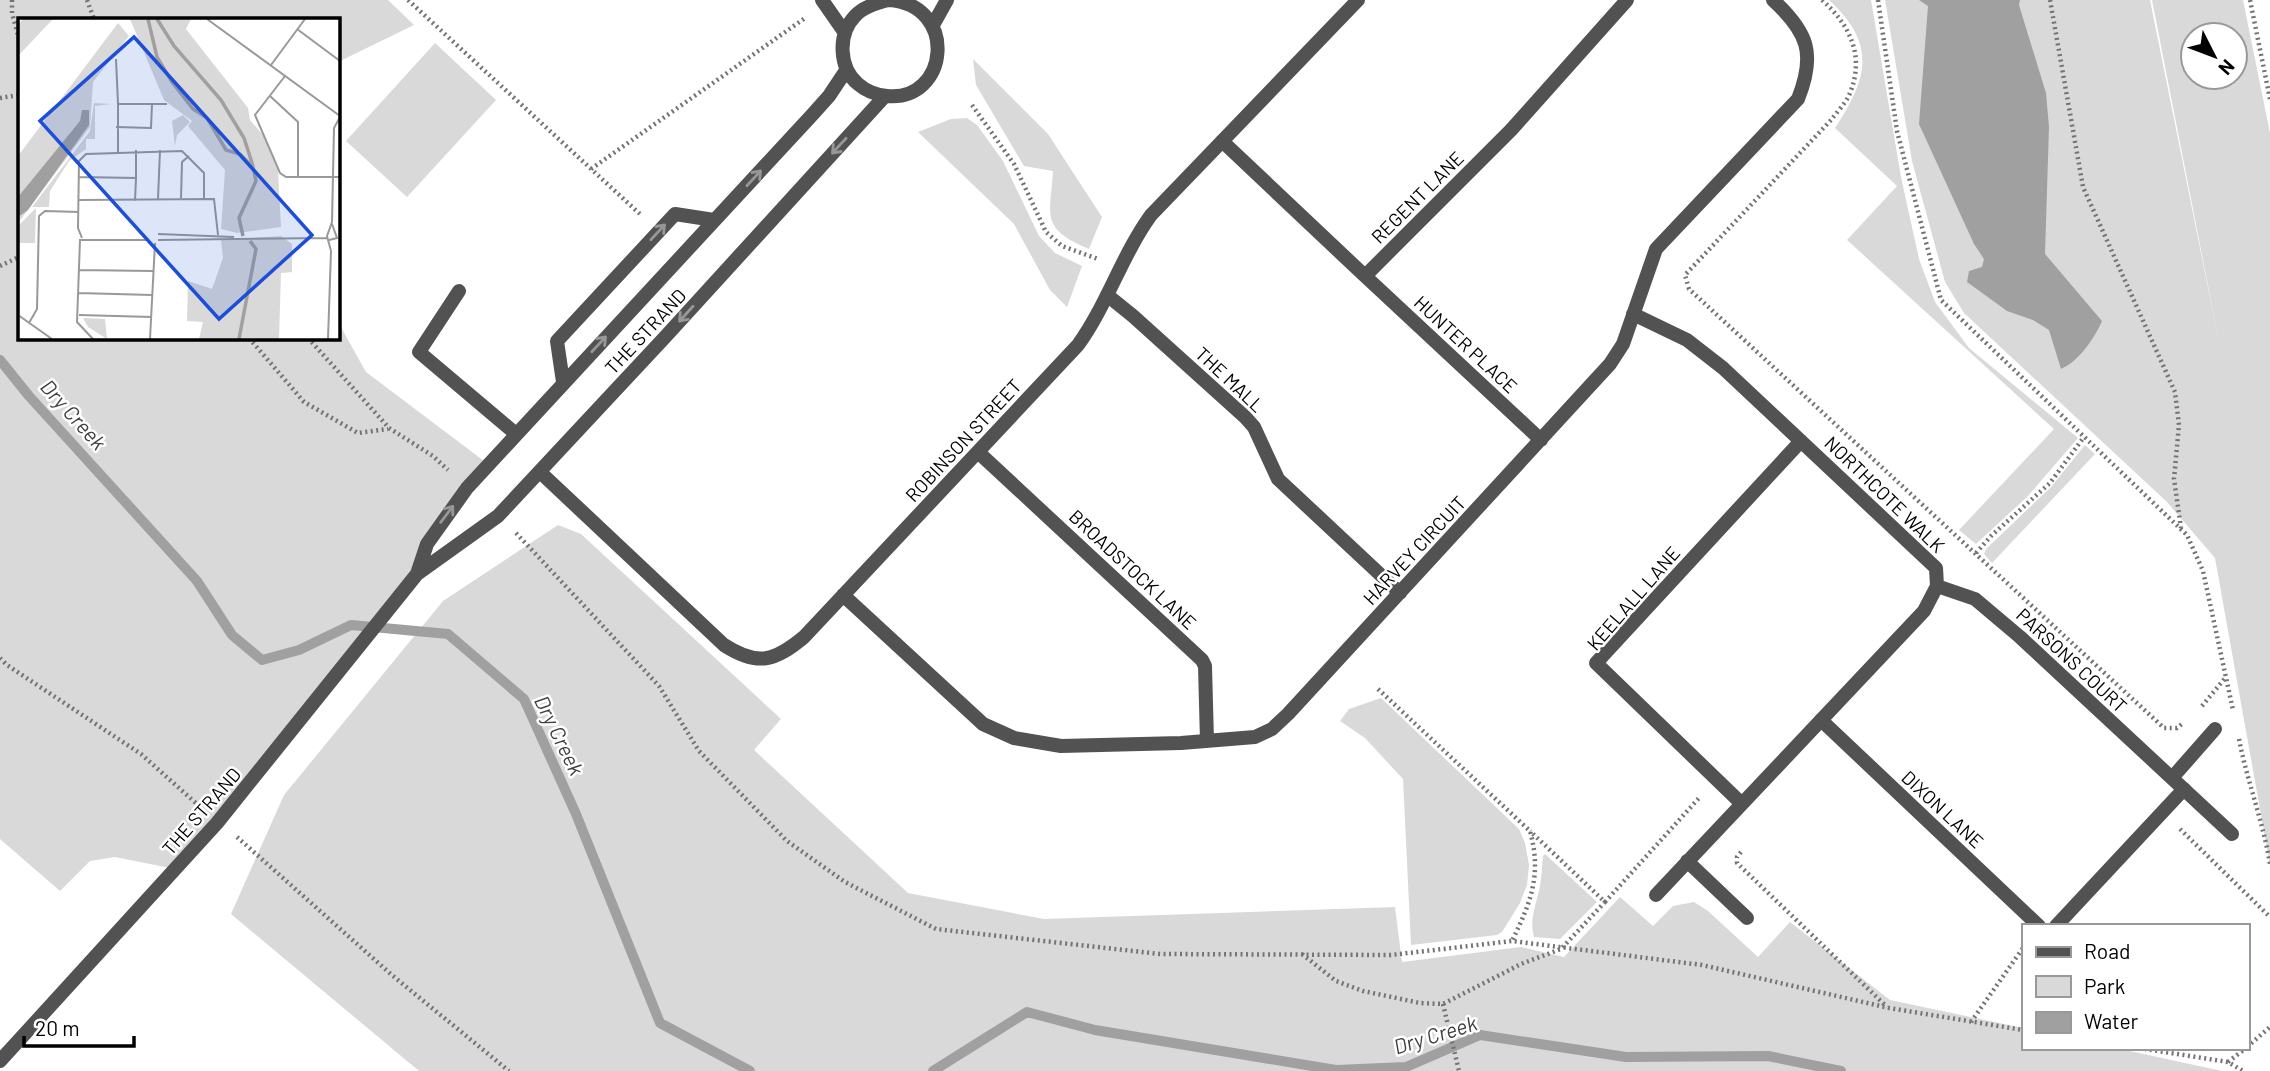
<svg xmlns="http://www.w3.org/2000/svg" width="2270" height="1071" font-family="Barlow,sans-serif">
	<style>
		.green { fill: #d9d9d9; fill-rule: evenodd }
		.water { fill: #a0a0a0 }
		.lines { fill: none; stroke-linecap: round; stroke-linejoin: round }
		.stream { stroke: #a0a0a0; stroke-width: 10 }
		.path { stroke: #747474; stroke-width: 4.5; stroke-dasharray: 2 3.5; stroke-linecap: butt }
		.lane { stroke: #525252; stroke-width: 14 }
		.street { stroke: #525252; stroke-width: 14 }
		.oneway { stroke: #979797 }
		.labels { text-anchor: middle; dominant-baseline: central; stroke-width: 5; stroke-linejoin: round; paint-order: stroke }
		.street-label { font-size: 19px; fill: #000; stroke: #fff }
		.water-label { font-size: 21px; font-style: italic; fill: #414141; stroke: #fff }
		.inset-river { fill: none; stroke: #a0a0a0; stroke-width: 3.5 }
		.inset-road { fill: none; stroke: #999; stroke-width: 2 }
		.view { fill: #1d4ed8; fill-opacity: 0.15; stroke: #1d4ed8; stroke-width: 3.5 }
		.inset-edge { fill: none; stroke: #000; stroke-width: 3.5 }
	</style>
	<rect width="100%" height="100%" fill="#fff"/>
	<!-- green -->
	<path class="green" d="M0,0h388l26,25 -76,37v-43h-319v319h319v-16l28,50 122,92 -46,57 -25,53 -242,295 -60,-12 -25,4 -30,30 -60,-52z
		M1829,0h42l30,177 18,82 16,43 34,46 109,90 -50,58 -52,48 -17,-14 95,-101 -207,-189 50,-54 -62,-58c33,-50 42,-84 -6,-128z
		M1885,0h265l71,352 -69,-352h91l27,133v732l-55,-307 -48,-56 -203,-189 -19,-31 -33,-121zM2193,35h42v42h-42z
		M435,43l61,57 -89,97 -61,-56z
		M973,59l75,75 54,83 -13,32c-49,-21 -39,-32 -36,-78l-29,-5 -48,-81z
		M967,118l10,7 26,36 36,75 16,17 27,13 -15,41 -17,-17 -36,-66 -96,-92 33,-13z
		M2085,445l10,9 -103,109 -8,-9 2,-5 65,-62z
		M558,525l23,9 200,185 -27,31 154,143 136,26 351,-12 7,55 119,-15 43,10 56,-60 33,29 20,-20 21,-4 14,9 50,46 32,-35 100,78 133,28v20h93l106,23h-1803l-188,-157 53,-119 159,-194z
		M1381,698l138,131 6,14 4,22 -2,20 -7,18 -18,29 -5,3 -86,10 -8,-166 -38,-41 -25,-17 9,-12z
		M1545,854l52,48 -37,37 -26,-2c-6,-21 5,-37 7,-58 1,-7 1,-15 2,-23z"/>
	<!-- water -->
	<path class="water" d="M1919,0h101l-1,5 27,88 3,34 -4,127 57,67c-8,18 -23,40 -41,48l-12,-39 -16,-10 -26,-9 -40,-29 2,-11 13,-4 2,-8 -10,-15 -55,-120 9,-118z"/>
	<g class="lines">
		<!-- stream -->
		<path class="stream" d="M0,360l29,36 168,185 35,54 30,25 37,-10 52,-25 97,9 76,65 52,115 84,209 90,48
			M933,1071l94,-59 68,18 241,40 70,-3 74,-32 146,22 142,-1 73,15"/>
		<!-- path -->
		<path class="path" d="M12,0v13l7,26
			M87,0l7,19
			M408,0l233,215
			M1822,0c28,25 43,56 28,93 -4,10 -13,19 -19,27l-146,155 4,14 475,439h13l6,-5
			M1878,0l19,131 44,169 246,235 16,36 30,139
			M2050,0l33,187 92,205 4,33 -5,54 7,49
			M2250,0l20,99
			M0,98l19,-3
			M972,105l42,59 32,68 16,14 36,13
			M591,169l214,-151
			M0,266l19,-9
			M249,338l55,64 54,31 30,-4
			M308,338l81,90 44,28 15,14
			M516,533l143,153 40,65 88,90 58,41 91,47 224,25 231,1 121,-14 190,24 187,43 134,22
			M1976,553l15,-17 59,-53 34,-46
			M0,658l7,7 134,89 57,51
			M1378,689l152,142c12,43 1,71 -18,110
			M2202,706l24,-29
			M2239,739c8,42 24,82 31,125
			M2180,829l90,88
			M237,837l156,139 116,95
			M1741,852l-4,5v6l150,144
			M1605,902l94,-104
			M1302,954l34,27 27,10 57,12 23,1 78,-40 40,-15 44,-47 -75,-71
			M1443,1004l16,67
			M1971,1022l52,-74
			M2247,1047l23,-20
			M2139,1048l89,14 15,9
			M2228,1062l18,-14"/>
		<!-- lane -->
		<path class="lane" d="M459,291l-40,61 97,82
			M563,382l-6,-41 118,-127 39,6
			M1821,720l218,206
			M2056,926l128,-137"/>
		<!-- street -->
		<path class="street" d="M822,0l23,33
			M888,0c-12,3 -25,7 -33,16 -18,19 -16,52 3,68 8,7 19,11 29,12 62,6 72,-91 2,-96
			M933,25l14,-25
			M1222,141l143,135 146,-146 116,-130
			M1365,276l176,164
			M1107,295l26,21 112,101 9,10 24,52 122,114
			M1633,314l54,26 36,28 213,200 1,18 -13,25 -268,284
			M978,452l224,208 3,6 2,75
			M540,472l184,173c34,22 51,16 80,-8l274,-292c29,-40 44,-90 73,-130l207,-215
			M417,574l10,-30 40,-56 345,-373 17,-19 18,-27
			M1937,586l38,13 45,38 212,197
			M843,595l140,129 31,14 47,8 120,-3 74,-6 17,-8 16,-15 322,-350 13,-20 33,-95 142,-150c18,-45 10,-67 -25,-99
			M2172,778l43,-49
			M1741,803l-145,-140 205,-222
			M1687,861l60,57
			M0,1061l217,-238 200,-249 81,-58 168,-180 219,-240"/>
	</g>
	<!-- one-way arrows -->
	<defs><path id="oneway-shaft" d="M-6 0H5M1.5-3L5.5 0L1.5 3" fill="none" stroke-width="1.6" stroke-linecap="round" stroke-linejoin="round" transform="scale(1.75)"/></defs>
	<g class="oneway">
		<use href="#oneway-shaft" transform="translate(839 146) rotate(133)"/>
		<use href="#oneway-shaft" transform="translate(754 178) rotate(-47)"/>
		<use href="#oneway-shaft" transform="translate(658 232) rotate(-47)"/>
		<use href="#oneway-shaft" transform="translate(686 314) rotate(132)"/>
		<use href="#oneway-shaft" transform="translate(599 344) rotate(-47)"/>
		<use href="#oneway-shaft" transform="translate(447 514) rotate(-53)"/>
	</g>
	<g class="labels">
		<!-- street labels -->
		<g class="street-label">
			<text transform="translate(1417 197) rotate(-45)">REGENT LANE</text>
			<text transform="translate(645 331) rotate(-47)">THE STRAND</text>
			<text transform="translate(1466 344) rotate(43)">HUNTER PLACE</text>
			<text transform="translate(1230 379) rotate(43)">THE MALL</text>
			<text transform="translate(963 440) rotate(-47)">ROBINSON STREET</text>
			<text transform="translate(1885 494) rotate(44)">NORTHCOTE WALK</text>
			<text transform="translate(1414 550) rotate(-47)">HARVEY CIRCUIT</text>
			<text transform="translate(1133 569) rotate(43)">BROADSTOCK LANE</text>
			<text transform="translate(1633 598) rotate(-49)">KEELALL LANE</text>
			<text transform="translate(2072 660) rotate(43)">PARSONS COURT</text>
			<text transform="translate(1943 809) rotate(43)">DIXON LANE</text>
			<text transform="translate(201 811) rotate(-49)">THE STRAND</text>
		</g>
		<!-- water labels -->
		<g class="water-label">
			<text transform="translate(74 414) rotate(48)">Dry Creek</text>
			<text transform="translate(560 735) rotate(64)">Dry Creek</text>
			<text transform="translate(1435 1034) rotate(-17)">Dry Creek</text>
		</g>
	</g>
	<!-- overview -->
	<g transform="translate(18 18)">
		<rect width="322" height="322" fill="#fff"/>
		<path d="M5,1h30l-35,37v-32zM112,1h61l-5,10 62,79 2,12 13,15 15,36 3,56 -44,6 -16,-4 4,-59 -37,-44 4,-5 -28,-21zM100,5l11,13 -36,46 -3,45 -72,96v-67zM76,85l17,1 -16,2v33h-9v10l-17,12 -19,30 -1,16h-17l58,-76zM165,97l7,7 -13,13 -2,11 -3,-25zM18,190l-1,35h-17v-17zM263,218l11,8v28l-11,1 -2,66h-80l4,-17 -16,-1 1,-40 24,8 11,-31 -2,-18zM65,300l22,1 2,20 -19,-12z" fill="#d9d9d9"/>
		<path d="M64,92h7v15l-61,85 -10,7v-20l62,-76z" fill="#a0a0a0"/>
		<path class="inset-river" d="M130,1l9,38 15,25 21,27 14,9 19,32 14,4 13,13 3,14 -17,37 4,18M139,1l17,27 47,54 23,38 9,28M221,321l17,-90 -6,-8"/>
		<path class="inset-road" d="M189,1l133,97M279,11l43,32M98,41l2,45M253,47l34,-46M267,58l-30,39 25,58 6,4h54M252,78l28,26v55M98,109l35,1 1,-24M100,134v-48h49M61,159l57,1 -1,23M118,160v-28M163,180l1,-36 7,-6M140,181l2,-49M61,182l135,-1 4,36M140,216l76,3M64,220l-4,-10 1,-67 7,-7 96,-3 22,22v26M140,222l169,-2M311,222l8,-2 -5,-14M60,252l75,1M60,275l74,2M0,297l34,24M61,297l73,2M11,305l8,-14 2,-93 6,-5 34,1M75,321l-16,-17 3,-82h68M132,321l5,-96M310,321l3,-88 -4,-15 5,-14 2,-94 6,-11"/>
		<path class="view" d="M116,19l178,198 -93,84 -179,-198z"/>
		<rect width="322" height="322" class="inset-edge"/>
	</g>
	<!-- legend -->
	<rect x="2022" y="924" width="228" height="126" fill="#ffffff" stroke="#999999" stroke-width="2"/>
	<rect x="2036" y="947" width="35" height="10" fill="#525252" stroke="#999999" stroke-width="2"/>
	<text x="2084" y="959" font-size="21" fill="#000000">Road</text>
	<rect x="2036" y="976" width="35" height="21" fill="#d9d9d9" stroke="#999999" stroke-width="2"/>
	<text x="2084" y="994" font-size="21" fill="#000000">Park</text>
	<rect x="2036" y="1012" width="35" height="21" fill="#a0a0a0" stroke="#999999" stroke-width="2"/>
	<text x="2084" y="1029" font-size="21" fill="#000000">Water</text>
	<!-- north arrow -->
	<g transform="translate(2214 56) rotate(132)"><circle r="33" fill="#ffffff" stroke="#999999" stroke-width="2"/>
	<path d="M0-5L12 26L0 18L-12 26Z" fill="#000000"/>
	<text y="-10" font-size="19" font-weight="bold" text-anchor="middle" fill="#000000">N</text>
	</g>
	<!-- scale -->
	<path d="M24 1036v10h110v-10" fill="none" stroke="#000000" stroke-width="3.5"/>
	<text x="35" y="1036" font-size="21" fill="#000000" stroke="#ffffff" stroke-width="5" paint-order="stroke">20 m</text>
</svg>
